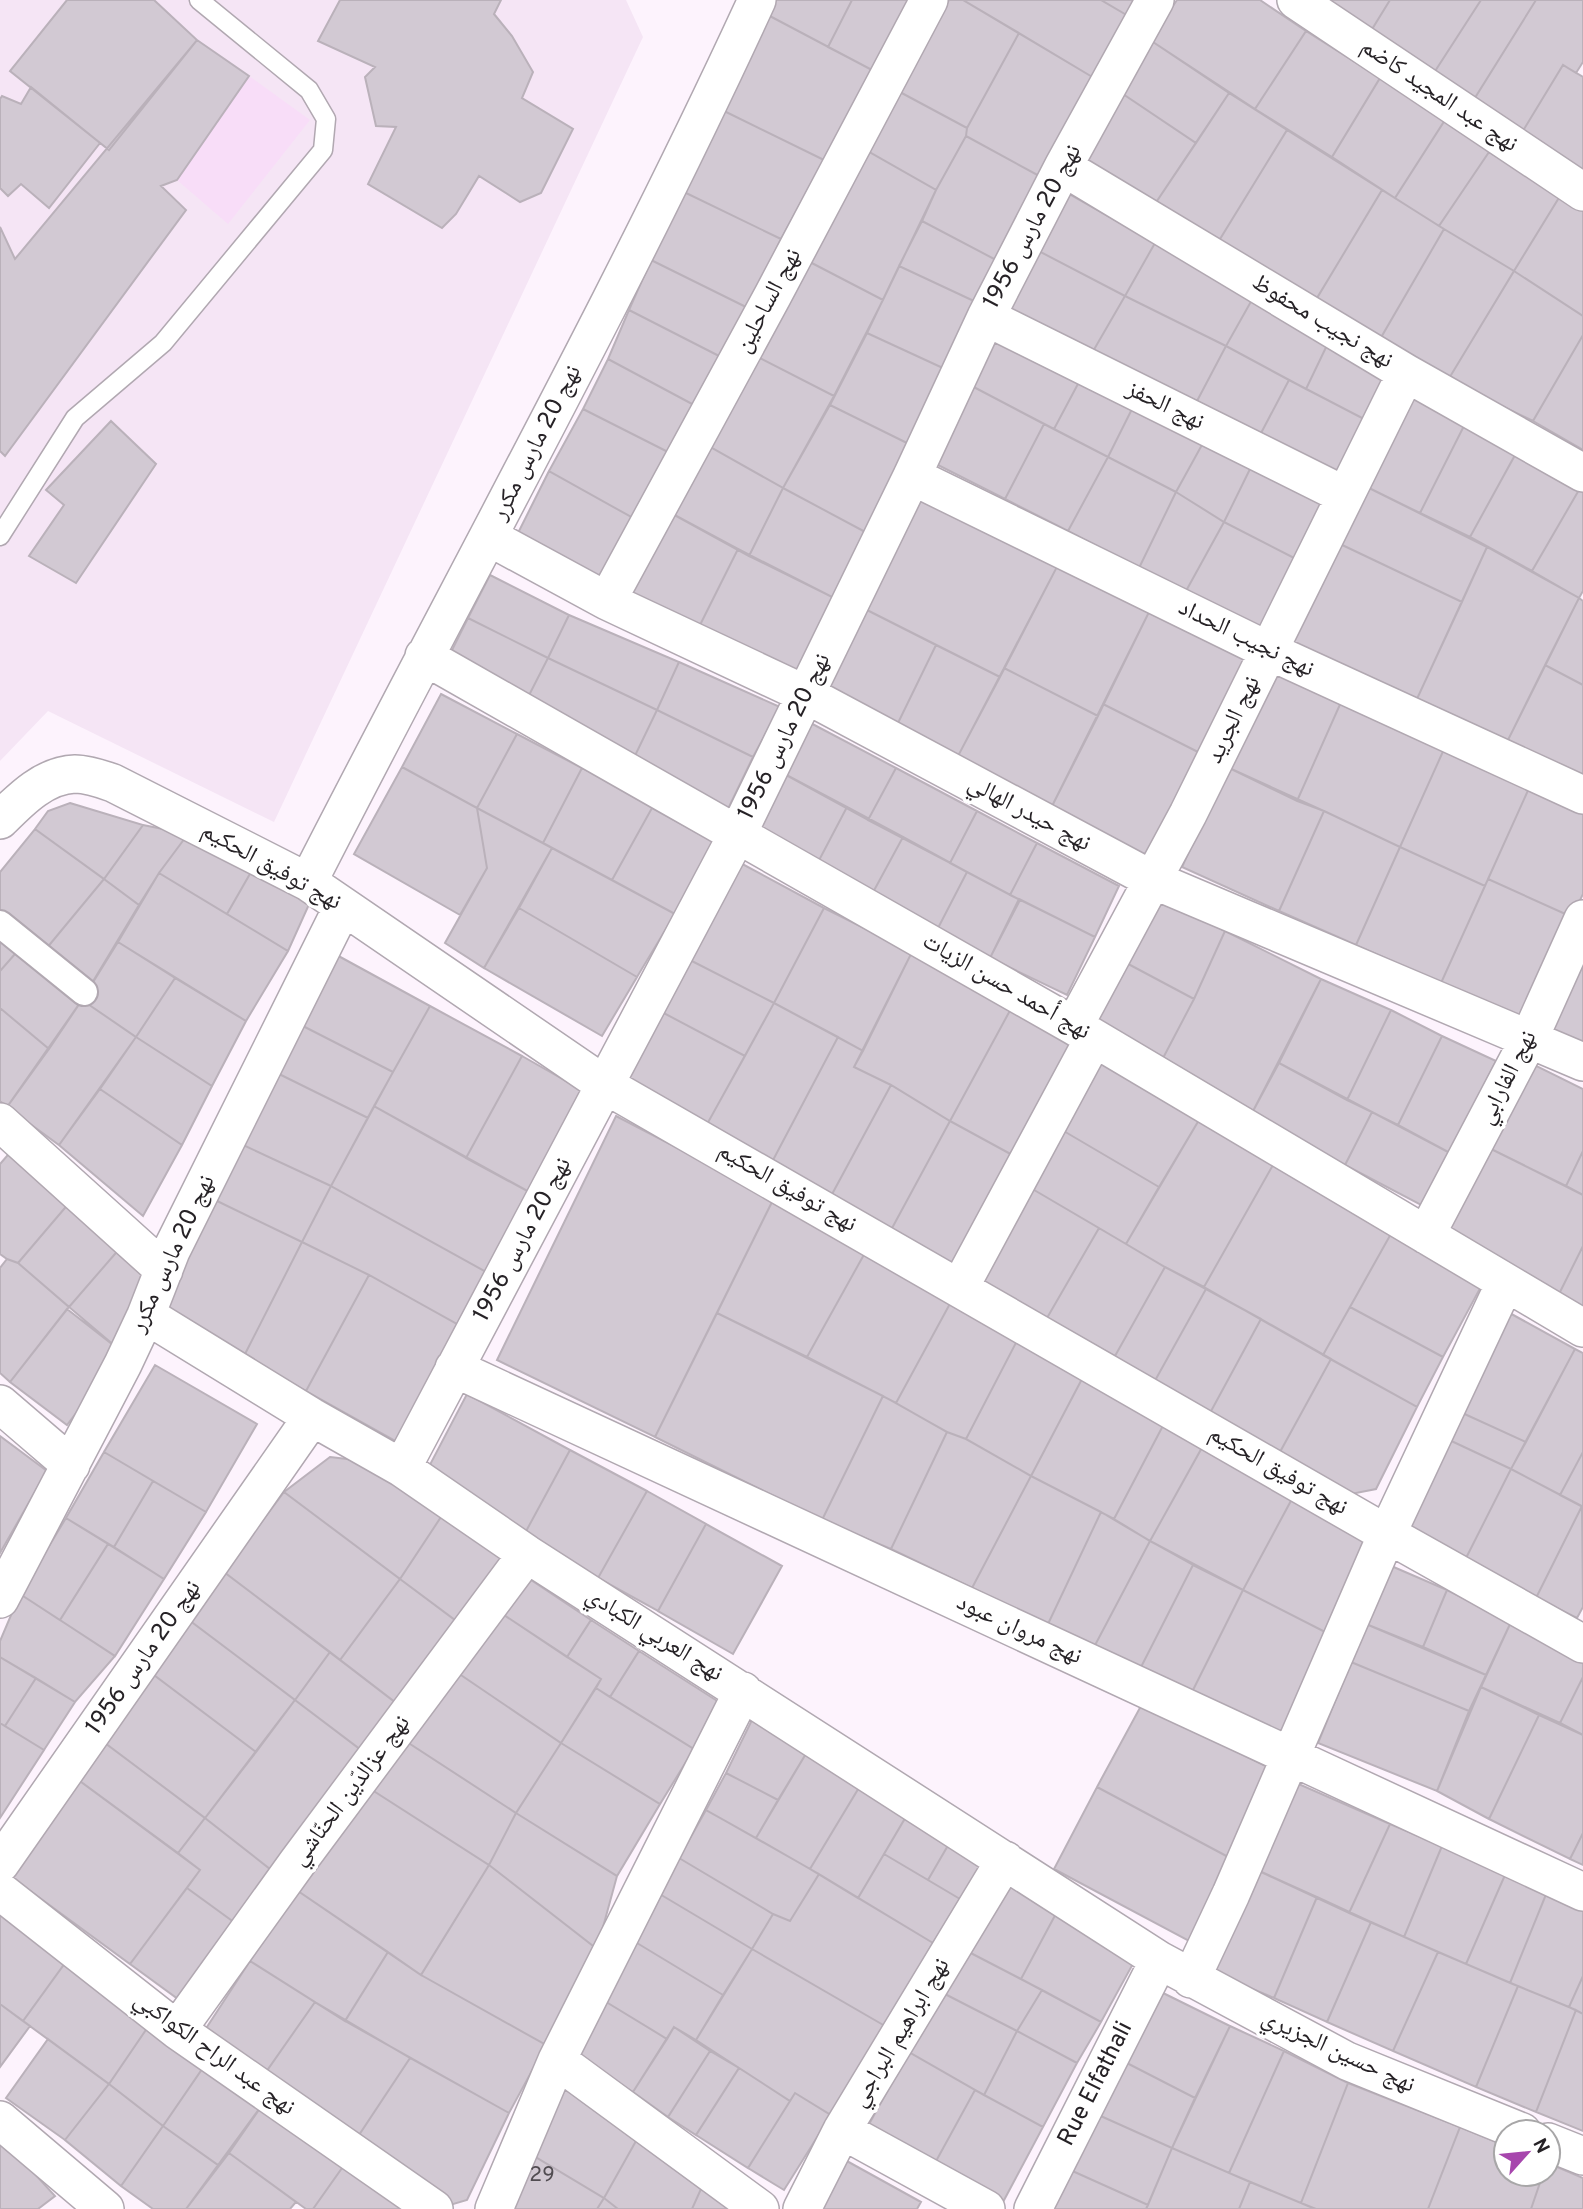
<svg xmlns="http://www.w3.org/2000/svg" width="1583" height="2209" font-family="Overpass,'Noto Naskh Arabic',sans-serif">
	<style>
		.built { fill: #f5e5f5 }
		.green { fill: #f8ddf8 }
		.building { fill: #d2c9d3; stroke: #bab1ba; stroke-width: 2 }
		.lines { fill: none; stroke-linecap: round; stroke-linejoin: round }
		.service-casing { stroke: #b1a8b1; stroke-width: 21 }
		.pedestrian-casing { stroke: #b1a8b1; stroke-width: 30 }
		.minor-casing { stroke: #b1a8b1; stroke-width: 40 }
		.service { stroke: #fff; stroke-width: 18 }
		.pedestrian { stroke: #fff; stroke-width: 26 }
		.minor { stroke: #fff; stroke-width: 37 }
		.labels { text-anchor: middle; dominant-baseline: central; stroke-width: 7; stroke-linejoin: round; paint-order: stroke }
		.number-label { font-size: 21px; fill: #514c51 }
		.street-label { font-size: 24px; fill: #262226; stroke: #fff }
	</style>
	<rect width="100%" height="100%" fill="#fdf3fd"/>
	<!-- built -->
	<path class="built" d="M0,0h626l17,37 -369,785 -226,-111 -48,50z"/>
	<!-- green -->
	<path class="green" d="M249,76l61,44 -82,104 -51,-44z"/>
	<!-- building -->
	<path class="building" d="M67,0h87l43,40 -88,110 -99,-79z
		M340,0h161l-7,14 18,22 21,36 -11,26 51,31 -32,64 -21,9 -41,-26 -23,38 -14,14 -74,-44 28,-57 -20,-1 -11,-49 10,-10 -57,-26z
		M773,0h79l-24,47 -62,-33z
		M852,0h57l-37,70 -44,-23z
		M949,0h14l56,33 -52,95 -69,-37z
		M963,0h138l34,20 -36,61z
		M1101,0h46l-12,20z
		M1177,0h83l46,31 -51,78 -105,-69z
		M1314,0h76l-24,39z
		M1390,0h91l-51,79 -64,-40z
		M1481,0h55l-68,109 -38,-30z
		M1536,0h47v62l-7,11 -13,-8 -45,74 -50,-30z
		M766,14l106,56 -48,90 -104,-51z
		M1306,31l74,47 -48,79 -77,-48z
		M1019,33l80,48 -56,97 -77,-42 1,-8z
		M197,40l52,36 -72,104 -16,6 25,24 -181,246 -5,-5v-224l15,32z
		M1150,40l79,53 -33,50 -79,-53z
		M1563,65l20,12v99l-65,-37z
		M1380,78l65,42 -50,78 -63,-41z
		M31,87l69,56 -51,65 -28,-24 -13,12 -8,-8v-89l2,-3 19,8z
		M1117,90l79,53 -43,64 -79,-50z
		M898,91l69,37 -1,8 -30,54 -70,-40z
		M1229,93l58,37 -70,114 -64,-37z
		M720,109l104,51 -43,79 -97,-47z
		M1445,120l44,32 -50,74 -44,-28z
		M1287,130l95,60 -68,113 -97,-59z
		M966,136l77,42 -45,83 -76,-40 14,-31z
		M866,150l70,40 -53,110 -77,-40z
		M1489,152l71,44 -46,75 -75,-45z
		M1062,190l93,53 -30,53 -94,-49z
		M1382,190l62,39 -65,112 -65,-38z
		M684,192l97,47 -33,69 -97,-48z
		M1560,196l23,14v106l-69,-45z
		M922,221l76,40 -22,41 -77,-36z
		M1444,229l70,42 -66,109 -69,-39z
		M1155,243l98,55 -27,48 -101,-50z
		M1031,247l94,49 -33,57 -91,-48z
		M651,260l97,48 -27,49 -92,-47z
		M806,260l77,40 -49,96 -80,-41z
		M899,266l77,36 -31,67 -78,-36z
		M1514,271l69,45v19l-50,86 -85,-41z
		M1125,296l101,50 -29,55 -105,-48z
		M1253,298l77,41 -24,50 -80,-43z
		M629,310l92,47 -27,48 -86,-46z
		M867,333l78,36 -34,76 -81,-40z
		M1583,335v115l-50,-29z
		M993,336l86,46 -25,47 -86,-45z
		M1330,339l59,31 -25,49 -58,-30z
		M1226,346l63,34 -29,55 -63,-34z
		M754,355l80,41 -51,92 -76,-43z
		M608,359l86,46 -26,47 -85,-43z
		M1289,380l75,39 -26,56 -78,-40z
		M1079,382l53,27 -24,48 -54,-28z
		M968,384l76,40 -39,75 -75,-38z
		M1416,387l53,29 -49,97 -53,-26z
		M830,405l81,40 -42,89 -86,-46z
		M583,409l85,43 -35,66 -84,-47z
		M1132,409l71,34 -27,49 -68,-35z
		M1469,416l51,30 -50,91 -50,-24z
		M111,421l45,43 -80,119 -47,-27 35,-51 -18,-15z
		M1044,424l64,33 -40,74 -63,-32z
		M1203,443l48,24 -27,55 -48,-30z
		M707,445l76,43 -34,68 -80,-44z
		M1520,446l63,37 -51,88 -62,-34z
		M1108,457l68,35 -37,76 -71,-37z
		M1251,467l75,38 -28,55 -74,-38z
		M549,471l84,47 -35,64 -84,-41z
		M1583,483v108l-4,7 -47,-27z
		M920,487l140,74 -60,116 -139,-70z
		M1367,487l120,60 -25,55 -124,-59z
		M783,488l86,46 -33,65 -87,-43z
		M1176,492l48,30 -38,69 -47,-23z
		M669,512l69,37 -40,80 -71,-37z
		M1224,522l74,38 -37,73 -75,-42z
		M1338,543l124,59 -46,99 -124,-59z
		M1487,547l92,51 -72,144 -91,-41z
		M738,549l98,50 -39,79 -99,-49z
		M1060,561l92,45 -54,110 -94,-48z
		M490,575l79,40 -21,43 -80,-40z
		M1579,598l4,3v84l-38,-20z
		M1152,606l98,50 -50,97 -97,-49z
		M861,607l75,38 -39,80 -76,-38z
		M569,615l110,47 -22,48 -109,-52z
		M468,618l80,40 -25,49 -79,-41z
		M936,645l64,32 -42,79 -61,-31z
		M548,658l109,52 -26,54 -108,-57z
		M679,662l101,45 -27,50 -96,-47z
		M1545,665l38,20v95l-76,-38z
		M1004,668l94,48 -47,92 -93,-52z
		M1272,668l70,32 -45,101 -70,-34z
		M441,694l76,40 -40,74 -75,-41z
		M1342,700l103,47 -45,100 -76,-36 -27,-10z
		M1103,704l97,49 -53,105 -96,-50z
		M657,710l96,47 -26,54 -96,-47z
		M803,719l93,49 -28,52 -91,-50z
		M517,734l65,34 -39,75 -66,-35z
		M1445,747l85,39 -45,100 -85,-39z
		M402,767l75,41 10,60 -27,47 -106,-61z
		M1227,767l97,44 -45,100 -97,-44z
		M582,768l70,40 -40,72 -69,-37z
		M896,768l81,43 -27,52 -82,-43z
		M777,770l70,37 -31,59 -70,-37z
		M1530,786l53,24v84l-11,23 -84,-38z
		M70,803l73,22 -39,54 -69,-50 13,-18z
		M847,807l56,30 -32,59 -55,-30z
		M477,808l75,40 -68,120 -39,-25 42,-75z
		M652,808l62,34 -39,72 -63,-34z
		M977,811l60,32 -27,52 -60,-32z
		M1324,811l76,36 -44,98 -77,-34z
		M143,825l45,9 -29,39 -20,32 -35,-26z
		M35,829l69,50 -58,70 -46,-35v-42z
		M188,834l63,38 -24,42 -68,-41z
		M903,837l64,35 -30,58 -66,-34z
		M1037,843l82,43 -24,51 -85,-42z
		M1400,847l85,39 -44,97 -85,-38z
		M552,848l123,66 -38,63 -118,-69z
		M733,859l91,49 -50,95 -90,-46z
		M251,872l60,28 -23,51 -61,-37z
		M967,872l53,28 -30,58 -53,-28z
		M159,873l129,78 -42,70 -128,-79z
		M104,879l35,26 -47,78 -46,-34z
		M1488,879l84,38 -47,105 -84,-39z
		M1149,892l76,39 -31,68 -77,-41z
		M1019,899l76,38 -28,58 -77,-37z
		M519,908l118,69 -35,59 -118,-68z
		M824,908l88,44 -49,99 -89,-48z
		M0,928l22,18 -22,25z
		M1225,931l96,48 -69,134 -90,-53 32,-61z
		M118,942l57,36 -39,59 -54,-37z
		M22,946l60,54 -33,49 -49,-41v-37z
		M1583,950v96l-33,-14z
		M912,952l101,53 -63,116 -59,-36 -37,-18z
		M333,953l97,53 -37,66 -96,-49z
		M684,957l90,46 -29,53 -87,-46z
		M1117,958l77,41 -32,61 -77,-41z
		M175,978l71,43 -34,65 -76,-49z
		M1321,979l70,31 -44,90 -68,-37z
		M82,1000l54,37 -77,108 -52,-38z
		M774,1003l64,34 -66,125 -66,-36z
		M1013,1005l66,36 -63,116 -66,-36z
		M430,1006l92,50 -56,102 -92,-52z
		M0,1008l49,41 -42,58 -7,-6z
		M658,1010l87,46 -39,70 -85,-47z
		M1391,1010l51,26 -44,89 -51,-25z
		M297,1023l96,49 -25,46 -93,-46z
		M1442,1036l54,25 -46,92 -52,-28z
		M136,1037l76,49 -30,59 -82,-56z
		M838,1037l25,14 -9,16 37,18 -60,111 -59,-34z
		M522,1056l72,41 -54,101 -74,-40z
		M1522,1059l61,30v62l-17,35 -85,-42z
		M1100,1063l99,57 -40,67 -97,-57z
		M1279,1063l93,49 -27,53 -93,-52z
		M275,1072l93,46 -37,68 -90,-42z
		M891,1085l59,36 -59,109 -60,-34z
		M100,1089l82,56 -39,71 -84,-71z
		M374,1106l166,92 -43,80 -166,-92z
		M1372,1112l78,41 -27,53 -78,-41z
		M616,1116l158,82 -119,239 -158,-77z
		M1199,1120l74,45 -69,122 -39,-20 -39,-23z
		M950,1121l66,36 -61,108 -64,-35z
		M1062,1130l97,57 -33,57 -97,-57z
		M241,1144l90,42 -29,56 -87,-42z
		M1481,1144l102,51v51l-25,50 -121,-61z
		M13,1149l57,53 -52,61 -11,-4 -7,-5v-90z
		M1583,1151v44l-17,-9z
		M1273,1165l119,67 -69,123 -119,-68z
		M331,1186l166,92 -33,50 -95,-53 -67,-33z
		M1029,1187l70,41 -52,90 -71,-41z
		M774,1198l92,53 -59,106 -90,-44z
		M215,1200l87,42 -58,114 -83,-40z
		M70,1202l51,45 -52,60 -51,-44z
		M1099,1228l66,39 -50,89 -68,-38z
		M1392,1232l91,51 -40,74 -93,-50z
		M302,1242l67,33 -63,116 -62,-35z
		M1583,1246v63l-25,-13z
		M121,1247l30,27 -29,78 -53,-45z
		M866,1251l86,49 -56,103 -89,-46z
		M7,1259l11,4 51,44 -59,75 -10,-9v-105z
		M1165,1267l41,22 -54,97 -37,-30z
		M369,1275l95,53 -63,116 -95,-53z
		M1206,1289l55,30 -51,94 -58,-27z
		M952,1300l67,37 -53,102 -19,-7 -51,-29z
		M1350,1307l93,50 -26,50 -94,-52z
		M67,1309l55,43 -55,73 -57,-43z
		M1506,1311l69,38 -49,93 -68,-31z
		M717,1313l166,83 -61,124 -167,-83z
		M1261,1319l70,40 -51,93 -70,-39z
		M1019,1337l64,40 -52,99 -65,-37z
		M1575,1349l8,4v99l-23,43 -49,-26z
		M1331,1359l86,48 -41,82 -25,5 -71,-42z
		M155,1365l102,59 -51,88 -102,-60z
		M1083,1377l83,43 -52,99 -83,-43z
		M467,1394l103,56 -46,85 -101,-57z
		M883,1396l64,36 -56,117 -69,-29z
		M1458,1411l68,31 -15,27 -66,-31z
		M1166,1420l38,24 -54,97 -36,-22z
		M947,1432l19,7 65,37 -59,112 -81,-39z
		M0,1436l47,35 -47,82z
		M1445,1438l66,31 -48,95 -64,-34z
		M1204,1444l89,53 -50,93 -93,-49z
		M570,1450l77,41 -49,87 -74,-43z
		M104,1452l49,29 -39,66 -48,-29z
		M1583,1452v55l-23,-12z
		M330,1457l34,4 77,56 -41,62 -116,-87z
		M1511,1469l71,37 -46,92 -73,-34z
		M1031,1476l70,36 -53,112 -76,-36z
		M153,1481l53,31 -42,67 -50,-32z
		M647,1491l59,33 -48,87 -60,-33z
		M284,1492l116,87 -60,81 -116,-88z
		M1293,1497l82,48 -44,90 -88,-45z
		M1582,1506l1,101 -6,11 -41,-20z
		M1101,1512l49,29 -57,108 -45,-25z
		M441,1517l64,44 -46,62 -59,-44z
		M66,1518l42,26 -48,76 -40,-26z
		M706,1524l76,42 -49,88 -75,-43z
		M1150,1541l43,24 -54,106 -46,-22z
		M108,1544l56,35 -49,77 -55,-36z
		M1193,1565l50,25 -53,106 -51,-25z
		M1389,1565l58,25 -24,57 -57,-23z
		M224,1572l106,80 -35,48 -106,-80z
		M519,1572l72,48 -24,37 -72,-48z
		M400,1579l59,44 -59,83 -60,-46z
		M1243,1590l88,45 -52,105 -89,-44z
		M1447,1590l64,32 -25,53 -63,-28z
		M20,1594l95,62 -40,46 -75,-45v-16z
		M495,1609l106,70 -40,64 -106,-72z
		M189,1620l106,80 -39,52 -106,-80z
		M591,1620l48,31 -29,46 -14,-9 5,-9 -34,-22z
		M1511,1622l72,38v17l-23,46 -79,-36z
		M1366,1624l120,51 -17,36 -118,-49z
		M639,1651l83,53 -28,45 -84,-52z
		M330,1652l70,54 -35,47 -70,-53z
		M0,1657l36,21 -31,48 -5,-3z
		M1351,1662l118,49 -32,80 -119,-48z
		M455,1671l106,72 -45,70 -112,-73z
		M150,1672l106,80 -51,66 -104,-78z
		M1583,1677v58l-23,-12z
		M36,1678l39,24 -31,48 -39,-24z
		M1481,1687l58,28 -50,104 -52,-28z
		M596,1688l98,61 -34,55 -99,-61z
		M295,1700l70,53 -90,120 -70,-55z
		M1142,1704l133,67 -43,88 -135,-72z
		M1539,1715l44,20v98l-13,26 -81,-40z
		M752,1720l55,32 -29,48 -52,-27z
		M0,1723l44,27 -44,68z
		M101,1740l104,78 -27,35 -105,-77z
		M404,1740l112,73 -27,52 -120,-77z
		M561,1743l99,61 -43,72 -101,-63z
		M807,1752l53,34 -50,83 -54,-31z
		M726,1773l52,27 -22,38 -50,-28z
		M73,1776l127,94 -70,94 -127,-93z
		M1285,1778l105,46 -41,89 -103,-48z
		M860,1786l47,29 -49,83 -48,-29z
		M1097,1787l135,72 -43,82 -135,-72z
		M369,1788l120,77 -68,110 -123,-84z
		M706,1810l113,64 -29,47 -17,-7 -94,-56z
		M516,1813l101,63 -20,73 -108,-84z
		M907,1815l43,27 -22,38 -44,-26z
		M205,1818l70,55 -40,50 -48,-35 13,-18 -22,-17z
		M1390,1824l52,22 -38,91 -55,-24z
		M1583,1833v32l-13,-6z
		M950,1842l32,22 -22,35 -32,-19z
		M1442,1846l63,29 -39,89 -62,-27z
		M884,1854l76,45 -27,44 -75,-45z
		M679,1858l94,56 -21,35 -94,-56z
		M489,1865l108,84 -51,96 -125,-70z
		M1246,1865l71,32 -43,101 -74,-31z
		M819,1874l114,69 -48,83 -133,-77 21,-35 17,7z
		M1006,1875l53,33 -38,71 -58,-30z
		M1505,1875l42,17 -37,91 -44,-19z
		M187,1888l48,35 -57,76 -48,-35z
		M298,1891l90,61 -43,69 -95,-60z
		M1547,1892l36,15v69l-14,31 -59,-24z
		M658,1893l94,56 -29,46 -91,-55z
		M1317,1897l54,25 -44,100 -53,-24z
		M1059,1908l81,43 -39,71 -80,-43z
		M0,1909l68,50 -45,62 -23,-17z
		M1371,1922l67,30 -45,99 -66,-29z
		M632,1940l91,55 -27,45 -22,-13 -7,12 -69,-42z
		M752,1949l133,77 -54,89 -36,-22 -5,8 -94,-61z
		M963,1949l79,41 -25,41 -76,-39z
		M388,1952l33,23 125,70 -37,68 -164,-92z
		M1438,1952l80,34 -42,101 -83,-36z
		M68,1959l84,62 -43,63 -86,-63z
		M250,1961l65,41 -49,70 -61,-42z
		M1583,1976v38l-14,-7z
		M1518,1986l58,24 -40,102 -60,-25z
		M1155,1989l75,37 -35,72 -74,-38z
		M1042,1990l59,32 -24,41 -60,-32z
		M941,1992l76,39 -33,64 -75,-43z
		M598,1997l69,42 -34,53 -66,-41z
		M315,2002l95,56 -53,80 -91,-66z
		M0,2004l30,22 -30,41z
		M1576,2010l7,4v117l-47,-19z
		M152,2021l57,38 -46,67 -54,-42z
		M1230,2026l54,25 -55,122 -57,-25z
		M674,2027l36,24 -42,66 -35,-25z
		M1017,2031l60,32 -34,64 -59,-32z
		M48,2039l61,45 -44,56 -59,-42z
		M710,2051l29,17 -43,67 -28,-18z
		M1284,2051l64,32 -47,120 -72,-30z
		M909,2052l66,38 -40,73 -67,-37z
		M410,2058l99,55 -42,87 -17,5 -93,-67z
		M209,2059l56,42 -47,64 -55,-39z
		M1121,2060l74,38 -23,50 -78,-35z
		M739,2068l51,33 -42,67 -52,-33z
		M1348,2083l112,44 -32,82h-112l-15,-6z
		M109,2084l54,42 -42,60 -56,-46z
		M562,2087l74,54 -32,57 -75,-45z
		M975,2090l68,37 -40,75 -68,-39z
		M795,2093l36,22 -47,75 -36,-22z
		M265,2101l82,60 -34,48h-7l-77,-56z
		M1094,2113l78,35 -24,57 -80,-36z
		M163,2126l55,39 -32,44h-33l-32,-23z
		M1460,2127l46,19v28h37l-12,35h-103z
		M2,2138l53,58 -17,13h-38v-69z
		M636,2141l65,48 -9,20h-74l-14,-11z
		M1172,2148l78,34 -11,27h-93z
		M229,2153l67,49 -6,7h-104z
		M529,2153l75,45 -7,11h-96z
		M845,2160l76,42 -4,7h-99z
		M347,2161l59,48h-93z
		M1548,2163l35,15v31h-52l12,-35h5z
		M1068,2169l80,36 -2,4h-95z
		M1250,2182l51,21 14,6h-76z
		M701,2189l33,20h-42z
		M604,2198l14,11h-21z"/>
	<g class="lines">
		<defs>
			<path id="service" d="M0,536l75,-118 88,-75 160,-193 3,-31 -17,-29 -110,-90"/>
			<path id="pedestrian" d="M0,924l84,68"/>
			<path id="minor" d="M1296,0l287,192
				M1063,167l343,206 177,100
				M986,317l358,178
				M912,476l357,175 314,144
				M489,537l118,64 200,94 344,184 432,183
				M607,601l166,-306 156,-295
				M424,656l650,370 509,302
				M0,820c20,-20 44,-45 75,-46 12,0 27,5 38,9l195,99 297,203 782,449 196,110
				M308,882c150,-294 311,-582 449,-882
				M1074,1026l114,-212 218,-441
				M0,1122l164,148
				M1426,1235l103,-196 54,-120
				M960,1287l134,-249
				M146,1315l166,102 90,51 125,86 632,406 188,101 175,71
				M454,1368l1129,524
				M0,1404l71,61
				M402,1468l336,-635 174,-357 74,-159 77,-150 92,-167
				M0,1599l123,-235 23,-49 25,-64 172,-345
				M0,1864l312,-447
				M0,1891l177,139 257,179
				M1191,1979l40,-85 156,-360 118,-251
				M177,2030l120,-167 230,-309
				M557,2060l203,149
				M0,2120l105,89
				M842,2130l144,79
				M1548,2142l35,14
				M494,2209l63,-149 186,-369
				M802,2209l40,-79 163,-270
				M1033,2209l126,-249"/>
		</defs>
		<!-- service casing -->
		<use href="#service" class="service-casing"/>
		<!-- pedestrian casing -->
		<use href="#pedestrian" class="pedestrian-casing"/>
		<!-- minor casing -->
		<use href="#minor" class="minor-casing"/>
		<!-- service -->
		<use href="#service" class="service"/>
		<!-- pedestrian -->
		<use href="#pedestrian" class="pedestrian"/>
		<!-- minor -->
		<use href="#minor" class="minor"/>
	</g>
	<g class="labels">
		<!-- number labels -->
		<g class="number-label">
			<text x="542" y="2175">29</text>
		</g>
		<!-- street labels -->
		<g class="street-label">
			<text transform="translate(1439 96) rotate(34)">نهج عبد المجيد كاضم</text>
			<text transform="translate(1033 227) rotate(-62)">نهج 20 مارس 1956</text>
			<text transform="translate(769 301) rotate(-62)">نهج الساحلين</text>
			<text transform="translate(1322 322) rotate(31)">نهج نجيب محفوظ</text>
			<text transform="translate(1165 406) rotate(26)">نهج الحفز</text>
			<text transform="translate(537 443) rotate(-63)">نهج 20 مارس مكرر</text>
			<text transform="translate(1246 639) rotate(26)">نهج نجيب الحداد</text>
			<text transform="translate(1234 720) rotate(-64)">نهج الجريد</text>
			<text transform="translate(785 737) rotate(-64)">نهج 20 مارس 1956</text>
			<text transform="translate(1029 814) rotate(28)">نهج حيدر الهالي</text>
			<text transform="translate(271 867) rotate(29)">نهج توفيق الحكيم</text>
			<text transform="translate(1006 987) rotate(30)">نهج أحمد حسن الزيات</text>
			<text transform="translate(1508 1078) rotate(-63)">نهج الفارابي</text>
			<text transform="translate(787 1188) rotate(30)">نهج توفيق الحكيم</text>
			<text transform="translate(523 1240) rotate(-62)">نهج 20 مارس 1956</text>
			<text transform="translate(173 1254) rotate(-65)">نهج 20 مارس مكرر</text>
			<text transform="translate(1278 1471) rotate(30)">نهج توفيق الحكيم</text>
			<text transform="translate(1019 1630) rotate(25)">نهج مروان عبود</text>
			<text transform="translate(654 1635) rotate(32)">نهج العربي الكبادي</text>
			<text transform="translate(144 1658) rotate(-55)">نهج 20 مارس 1956</text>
			<text transform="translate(351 1791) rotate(-53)">نهج عزالدّين الحنّاشي</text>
			<text transform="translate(901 2033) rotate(-59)">نهج ابراهيم البراجي</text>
			<text transform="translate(1338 2052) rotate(25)">نهج حسين الجزيري</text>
			<text transform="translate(214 2054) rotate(36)">نهج عبد الراح الكواكبي</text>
			<text transform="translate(1096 2084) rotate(-63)">Rue Elfathali</text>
		</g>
	</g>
	<!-- north arrow -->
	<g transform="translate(1527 2153) rotate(63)"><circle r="33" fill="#ffffff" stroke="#a8a7a8" stroke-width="2"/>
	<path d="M0-5L12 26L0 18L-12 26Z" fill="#a746ad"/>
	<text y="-10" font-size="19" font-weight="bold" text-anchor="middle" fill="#262226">N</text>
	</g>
</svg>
